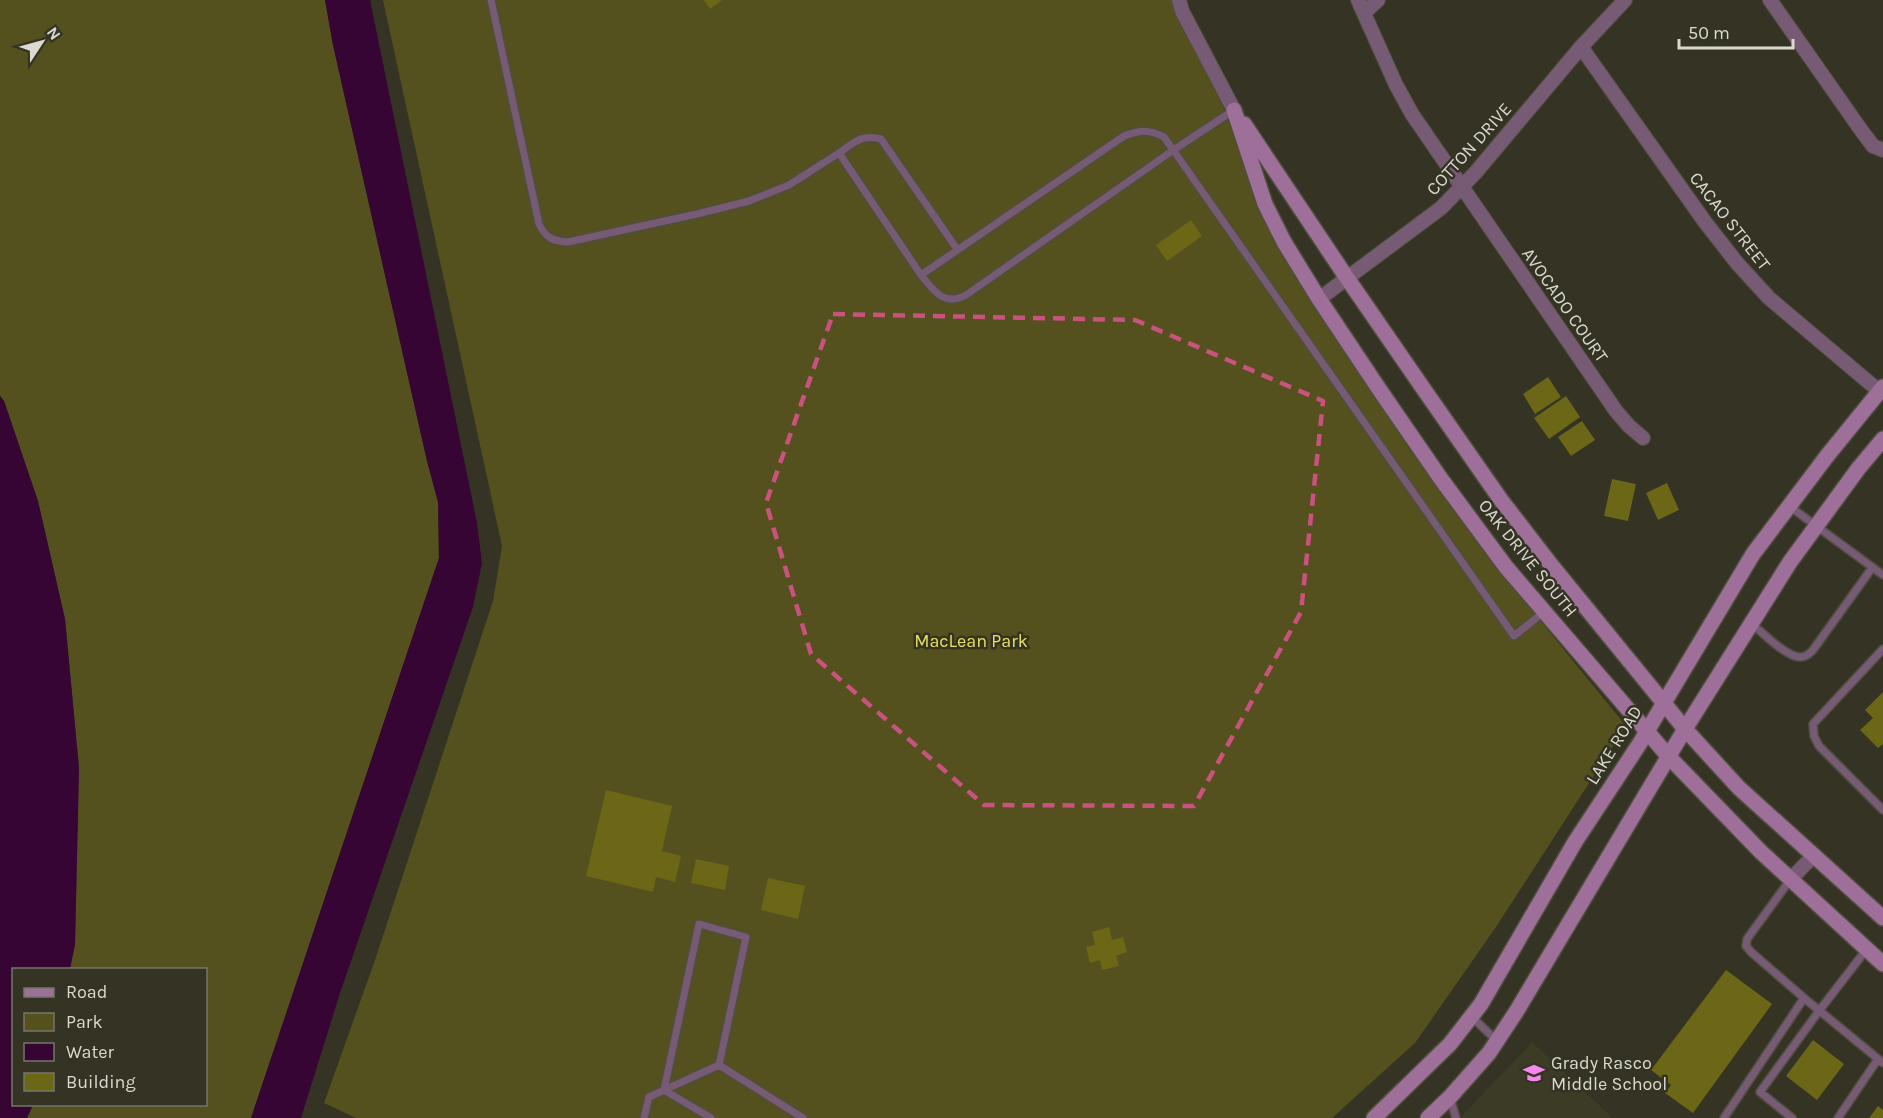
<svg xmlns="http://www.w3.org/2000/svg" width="1883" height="1118" font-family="Karla,sans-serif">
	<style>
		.built { fill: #3c3b25 }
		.green { fill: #54511f }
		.water { fill: #370534 }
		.building { fill: #6b6716 }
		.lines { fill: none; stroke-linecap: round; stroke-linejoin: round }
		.lane-casing { stroke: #4f4e40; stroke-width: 10 }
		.street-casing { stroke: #4f4e40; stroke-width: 16 }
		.secondary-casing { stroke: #4f4e40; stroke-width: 18 }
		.lane { stroke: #775a74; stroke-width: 7 }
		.street { stroke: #775a74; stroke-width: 14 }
		.secondary { stroke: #9e6f99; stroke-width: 15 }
		.marked { fill: none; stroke: #c9527e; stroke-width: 4.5; stroke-dasharray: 12 8; stroke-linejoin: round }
		.labels { text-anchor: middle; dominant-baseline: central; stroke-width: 5; stroke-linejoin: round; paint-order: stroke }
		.street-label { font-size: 18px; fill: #dadad0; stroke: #343324 }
		.park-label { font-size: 18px; fill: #e8e15d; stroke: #343324 }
		.poi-label { font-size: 18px; fill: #dadad0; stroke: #343324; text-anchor: start }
	</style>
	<rect width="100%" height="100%" fill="#343324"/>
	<!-- built -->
	<path class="built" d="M1532,1042l81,76h-153z"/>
	<!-- green -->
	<path class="green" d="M0,0h325l8,45 94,416 11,41 1,56 -188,560h-224l6,-13 173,-1v-134l-136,-1 5,-25 4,-176 -14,-149 -27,-118 -34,-100 -4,-5z
		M383,0h792l45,98 45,116 244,368 117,144 -130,201 -81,116 -83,75h-976l-32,-15 51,-143 118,-359 9,-55z"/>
	<!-- water -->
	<path class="water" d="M325,0h45l107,523 5,40 -9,44 -133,386 -39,125h-50l188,-560 -1,-56 -11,-41 -94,-416z
		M0,396l4,5 34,100 27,118 14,149 -4,176 -5,25 -56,1v134l19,1 -6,13h-27z"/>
	<!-- building -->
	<path class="building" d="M704,0h18l-12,9z
		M1191,220l11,16 -35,25 -11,-16z
		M1548,377l13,20 -26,17 -12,-20z
		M1566,396l14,21 -31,22 -15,-21z
		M1582,421l13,19 -24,16 -13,-19z
		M1612,479l24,5 -8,37 -24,-5z
		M1667,483l12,27 -21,10 -12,-27z
		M1883,692v52l-5,4 -18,-18 13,-12 -8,-8z
		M606,790l66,16 -10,45 19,5 -6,26 -19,-5 -3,15 -67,-16z
		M696,859l33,7 -4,24 -34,-7z
		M768,878l37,8 -7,33 -37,-9z
		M1109,927l3,13 11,-3 4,15 -11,4 3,10 -17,4 -2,-10 -10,3 -4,-16 9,-2 -3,-13z
		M1726,970l46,34 -79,109 -28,-20 6,-8 -20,-15z
		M1813,1040l31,24 -27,36 -31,-24z
		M1878,1106l5,4v8h-14z"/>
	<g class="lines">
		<defs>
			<path id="lane" d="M491,0l48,224c7,14 13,17 29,18l129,-28 52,-13 40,-16 50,-32 82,122 203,-139c16,-6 24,-7 40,1l350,499 31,-25
				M839,153c16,-11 22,-19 42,-14l76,110
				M921,275c13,16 23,32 45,20l206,-144 62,-41
				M1789,506l94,69
				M1752,624c11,9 35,34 49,33 6,0 9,-4 12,-7l59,-82
				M1883,649l-70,75 1,12 5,10 64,64
				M1790,880l-43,59 -1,7 5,6 53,46
				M1471,1016l26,25
				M1450,1097l6,21
				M644,1118l5,-21 70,-32
				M711,1118l-47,-28 35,-166 47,13 -27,128 84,53
				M1724,1118l80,-120 79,65
				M1792,1118l-32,-26 59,-81 47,-61
				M1838,1118l40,-59"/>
			<path id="street" d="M1179,0l3,11 52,99
				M1358,0l38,85 16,29 204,297 13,15 14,12
				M1770,0l91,130 12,16 10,4
				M1364,13l14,-13
				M1581,47l124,175 32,41 32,35 110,93
				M1319,299l122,-91 35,-36 105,-125 44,-47
				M1790,880l24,-25"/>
			<path id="secondary" d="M1234,110l31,94 19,38 35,57 60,90 62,90 65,88 163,190 92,95 122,112
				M1244,124l103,154 78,113 76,109 51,66 133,163 54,59 144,130
				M1374,1118l76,-74 31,-40 94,-162 65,-99 113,-189 74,-98 56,-69
				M1428,1118l22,-21 39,-44 27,-41 169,-283 105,-167 68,-93 25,-30"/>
		</defs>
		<!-- lane casing -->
		<use href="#lane" class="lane-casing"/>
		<!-- street casing -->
		<use href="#street" class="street-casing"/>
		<!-- secondary casing -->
		<use href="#secondary" class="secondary-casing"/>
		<!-- lane -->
		<use href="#lane" class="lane"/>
		<!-- street -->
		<use href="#street" class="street"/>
		<!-- secondary -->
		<use href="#secondary" class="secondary"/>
	</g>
	<!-- marked area -->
	<path class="marked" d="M833,314l302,6 188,81 -22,211 -107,194 -210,-1 -173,-151 -45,-151z"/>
	<!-- icons -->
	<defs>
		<symbol id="school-bare" viewBox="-9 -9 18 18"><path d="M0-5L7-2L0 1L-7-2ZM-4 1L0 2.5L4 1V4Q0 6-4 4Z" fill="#f688ed" stroke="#343324" stroke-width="2.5" paint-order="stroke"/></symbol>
	</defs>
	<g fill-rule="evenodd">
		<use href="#school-bare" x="1519" y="1058" width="30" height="30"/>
	</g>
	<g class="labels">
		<!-- street labels -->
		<g class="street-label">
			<text transform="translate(1469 149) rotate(-48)">COTTON DRIVE</text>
			<text transform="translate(1730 221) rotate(52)">CACAO STREET</text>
			<text transform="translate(1565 305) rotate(55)">AVOCADO COURT</text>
			<text transform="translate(1528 558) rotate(51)">OAK DRIVE SOUTH</text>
			<text transform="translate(1614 745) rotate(-58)">LAKE ROAD</text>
		</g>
		<!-- park labels -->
		<g class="park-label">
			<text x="971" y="641">MacLean Park</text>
		</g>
		<!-- poi labels -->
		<g class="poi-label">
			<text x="1551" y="1063">Grady Rasco<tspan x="1551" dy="21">Middle School</tspan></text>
		</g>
	</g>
	<!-- legend -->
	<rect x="12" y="968" width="195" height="138" fill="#343324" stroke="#767669" stroke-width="1.5"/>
	<rect x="24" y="988" width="30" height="9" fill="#9e6f99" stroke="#767669" stroke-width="1.5"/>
	<text x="66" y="998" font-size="18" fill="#dadad0">Road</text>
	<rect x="24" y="1013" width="30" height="18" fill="#54511f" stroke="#767669" stroke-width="1.5"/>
	<text x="66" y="1028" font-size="18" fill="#dadad0">Park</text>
	<rect x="24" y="1043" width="30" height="18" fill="#370534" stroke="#767669" stroke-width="1.5"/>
	<text x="66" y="1058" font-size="18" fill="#dadad0">Water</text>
	<rect x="24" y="1073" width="30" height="18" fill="#6b6716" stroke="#767669" stroke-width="1.5"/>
	<text x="66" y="1088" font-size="18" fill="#dadad0">Building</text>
	<!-- north arrow -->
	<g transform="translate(42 42) rotate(54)" stroke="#343324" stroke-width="4.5" paint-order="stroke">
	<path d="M0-4.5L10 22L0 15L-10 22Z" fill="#dadad0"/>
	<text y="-9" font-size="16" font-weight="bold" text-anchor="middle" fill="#dadad0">N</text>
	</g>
	<!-- scale -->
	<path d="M1679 39v9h114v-9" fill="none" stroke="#dadad0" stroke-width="3"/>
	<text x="1688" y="39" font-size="18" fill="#dadad0" stroke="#343324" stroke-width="4.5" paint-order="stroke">50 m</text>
</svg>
